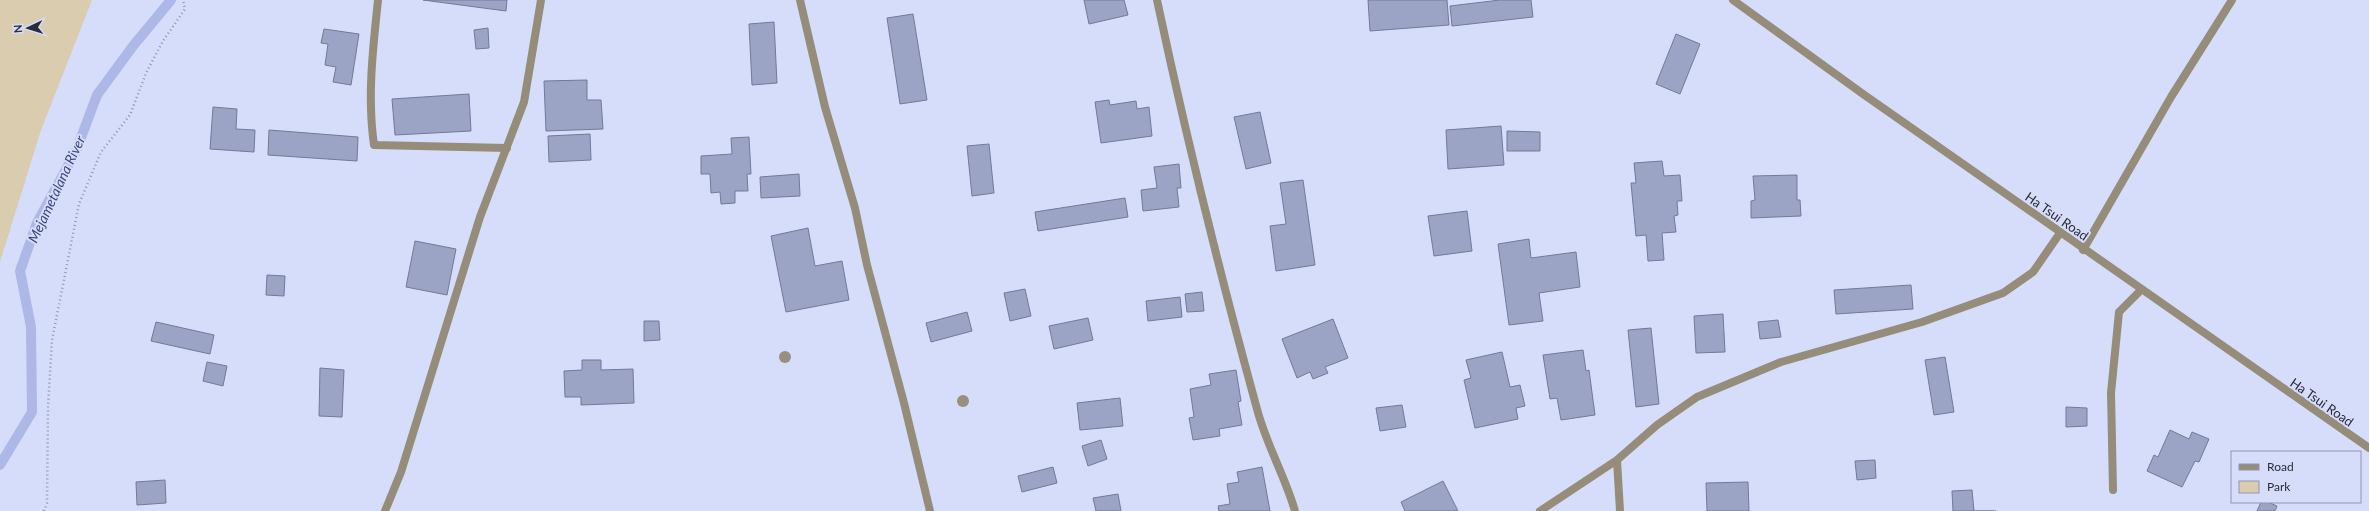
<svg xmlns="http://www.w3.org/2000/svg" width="2369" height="511" font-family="Lato,sans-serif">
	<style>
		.green { fill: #d9ccaf }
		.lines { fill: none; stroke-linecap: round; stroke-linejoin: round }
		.stream { stroke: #aeb8e6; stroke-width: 10 }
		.building { fill: #9ca4c5; stroke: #727999 }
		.path { stroke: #9196ad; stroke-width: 2.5; stroke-dasharray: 1 3; stroke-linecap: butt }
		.service { stroke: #958c79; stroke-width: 8 }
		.minor { stroke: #958c79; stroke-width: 8 }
		.tertiary { stroke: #958c79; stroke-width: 8 }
		.tree { fill: #998f7f }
		.labels { text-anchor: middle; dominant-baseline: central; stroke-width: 4; stroke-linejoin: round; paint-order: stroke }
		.street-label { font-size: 13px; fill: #282b39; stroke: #d6ddfa }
		.water-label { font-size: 14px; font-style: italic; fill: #3d467f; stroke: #d6ddfa }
	</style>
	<rect width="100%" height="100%" fill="#d6ddfa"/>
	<!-- green -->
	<path class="green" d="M0,0h92l-51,130 -41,132z"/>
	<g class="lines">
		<!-- stream -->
		<path class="stream" d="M0,465l32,-53 -1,-85 -11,-56 17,-48 39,-72 21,-56 36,-49 38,-46"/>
	</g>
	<!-- building -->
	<path class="building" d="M423,0h84l-1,11z
		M1084,0h40l4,15 -39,9z
		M1368,0h79l2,25 -79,6z
		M1500,0h31l2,17 -81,9 -2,-20z
		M913,14l14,86 -27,4 -13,-86z
		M774,22l3,61 -25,2 -3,-61z
		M488,28l1,20 -13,1 -2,-19z
		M324,29l35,5 -8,51 -18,-3 3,-15 -11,-2 3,-21 -7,-1z
		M1676,34l24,10 -20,50 -24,-10z
		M587,80v20h14l2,29 -57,2 -2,-50z
		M469,94l2,37 -76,4 -3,-36z
		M1109,100l1,5 26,-4 1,8 12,-2 3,29 -51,7 -6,-41z
		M213,107l24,2 -1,20 19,1 -1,22 -44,-3z
		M1260,112l11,51 -25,6 -12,-52z
		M1501,126l3,39 -56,4 -2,-39z
		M269,130l89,7 -1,24 -89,-6z
		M1507,131l33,1v19h-33z
		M590,134l1,26 -42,2 -1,-26z
		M749,137l2,37h-4l1,17h-13v12l-14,1 -1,-12 -9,1 -1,-19h-9v-18l31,-2 -1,-16z
		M989,144l5,49 -22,3 -5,-50z
		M1662,161l2,15 16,-1 2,26h-5l1,14 -4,1 2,16 -14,1 2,27 -16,1 -2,-26 -10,1 -5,-53h5l-2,-20z
		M1179,164l2,24h-4l2,19 -36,4 -2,-21 16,-2 -3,-21z
		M799,174l1,22 -39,2 -1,-21z
		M1797,175v25h3l1,16 -50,2v-17l4,-1 -2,-24z
		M1303,180l12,85 -39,6 -6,-45 16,-2 -6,-41z
		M1125,198l3,19 -90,14 -3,-19z
		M1467,211l5,40 -38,5 -6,-40z
		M808,228l7,38 27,-5 7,39 -63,12 -15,-76z
		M1529,239l2,19 45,-6 4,35 -41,6 4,28 -34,4 -11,-81z
		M415,241l41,8 -9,46 -41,-8z
		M267,275l18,1 -1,20 -18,-1z
		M1911,285l2,24 -77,5 -2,-24z
		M1025,289l6,27 -21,5 -6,-28z
		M1202,292l2,19 -17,1 -2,-18z
		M1180,297l2,20 -34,4 -2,-20z
		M967,312l5,19 -41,11 -5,-19z
		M1723,314l2,38 -29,1 -2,-37z
		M1088,318l5,22 -39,9 -5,-23z
		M1333,319l15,39 -23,9 3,6 -15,6 -3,-7 -13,6 -15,-39z
		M1778,320l3,17 -21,2 -2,-17z
		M644,321h15l1,19 -16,1z
		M156,322l58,13 -4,19 -59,-13z
		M1651,328l8,76 -23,3 -8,-77z
		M1583,350l3,21 3,-1 6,45 -34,5 -4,-22 -7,1 -7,-44z
		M1502,352l8,35 10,-2 5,21 -9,2 2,11 -43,9 -11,-48 7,-2 -5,-18z
		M1945,357l9,55 -20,3 -9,-55z
		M582,360h19v10l32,-1 1,34 -53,2v-8h-16l-1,-26 18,-1z
		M207,362l20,4 -4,20 -20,-5z
		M320,368l24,2 -2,47 -23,-1z
		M1236,370l5,31 -3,1 4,23 -23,4 1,7 -27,4 -4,-22 5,-1 -4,-28 21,-4 -2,-11z
		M1120,398l3,28 -43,4 -3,-27z
		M1402,405l4,22 -26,4 -4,-23z
		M2066,407l21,1v18l-21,1z
		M2170,430l19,9 3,-7 17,7 -10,23 -4,-1 -13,26 -35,-16 7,-16 4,2z
		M1101,440l6,19 -19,7 -6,-20z
		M1875,460l1,18 -19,2 -2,-19z
		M1053,467l4,16 -35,9 -4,-16z
		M1262,467l8,44h-51l-1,-5 12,-2 -3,-20 12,-2 -2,-10z
		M165,480l1,23 -29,2 -1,-23z
		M1443,481l15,30h-53l-4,-9z
		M1748,482l1,29h-42l-1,-28z
		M1972,490l2,21h22h-43l-1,-20z
		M1118,494l3,17h-25l-3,-13z
		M2261,502h7l9,4 -2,5h-18z"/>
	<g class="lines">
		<!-- path -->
		<path class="path" d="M44,511l3,-8 1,-96 4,-67 27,-136 22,-52 29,-37 16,-42 17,-32 22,-32 -2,-9"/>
		<!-- service -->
		<path class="service" d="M378,0c-5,48 -11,97 -4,145l133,3
			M800,0l25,107 30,101 12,57 37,138 26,108
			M1157,0c29,137 63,274 100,409 9,35 28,67 38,102
			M2113,490l-2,-97 8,-81 22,-22"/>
		<!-- minor -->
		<path class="minor" d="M2083,250l88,-153 61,-97
			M385,511l16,-39 79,-255 44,-115 17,-102
			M1540,511l77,-51
			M1620,511l-3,-51 40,-35 40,-28 84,-35 141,-40 81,-29 30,-21 27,-39"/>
		<!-- tertiary -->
		<path class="tertiary" d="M1733,0l130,94 506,354"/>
	</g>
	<!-- trees -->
	<g class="tree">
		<circle cx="785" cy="357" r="6"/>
		<circle cx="963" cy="401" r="6"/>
	</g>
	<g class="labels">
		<!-- street labels -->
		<g class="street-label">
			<text transform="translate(2057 216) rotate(35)">Ha Tsui Road</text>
			<text transform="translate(2322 402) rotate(35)">Ha Tsui Road</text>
		</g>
		<!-- water labels -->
		<g class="water-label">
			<text transform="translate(56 189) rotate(-65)">Mejametalana River</text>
		</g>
	</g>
	<!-- legend -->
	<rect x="2231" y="451" width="130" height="52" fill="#d6ddfa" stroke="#9096ad"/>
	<rect x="2239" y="464" width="20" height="6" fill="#958c79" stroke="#9096ad"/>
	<text x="2267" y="471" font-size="12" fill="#282b39">Road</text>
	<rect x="2239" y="481" width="20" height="12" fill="#d9ccaf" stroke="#9096ad"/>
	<text x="2267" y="491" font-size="12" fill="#282b39">Park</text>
	<!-- north arrow -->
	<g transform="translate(28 28) rotate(266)" stroke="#d6ddfa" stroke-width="3" paint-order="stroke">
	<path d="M0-3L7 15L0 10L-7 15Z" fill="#282b39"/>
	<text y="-6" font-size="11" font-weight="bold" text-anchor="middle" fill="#282b39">N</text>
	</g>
</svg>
